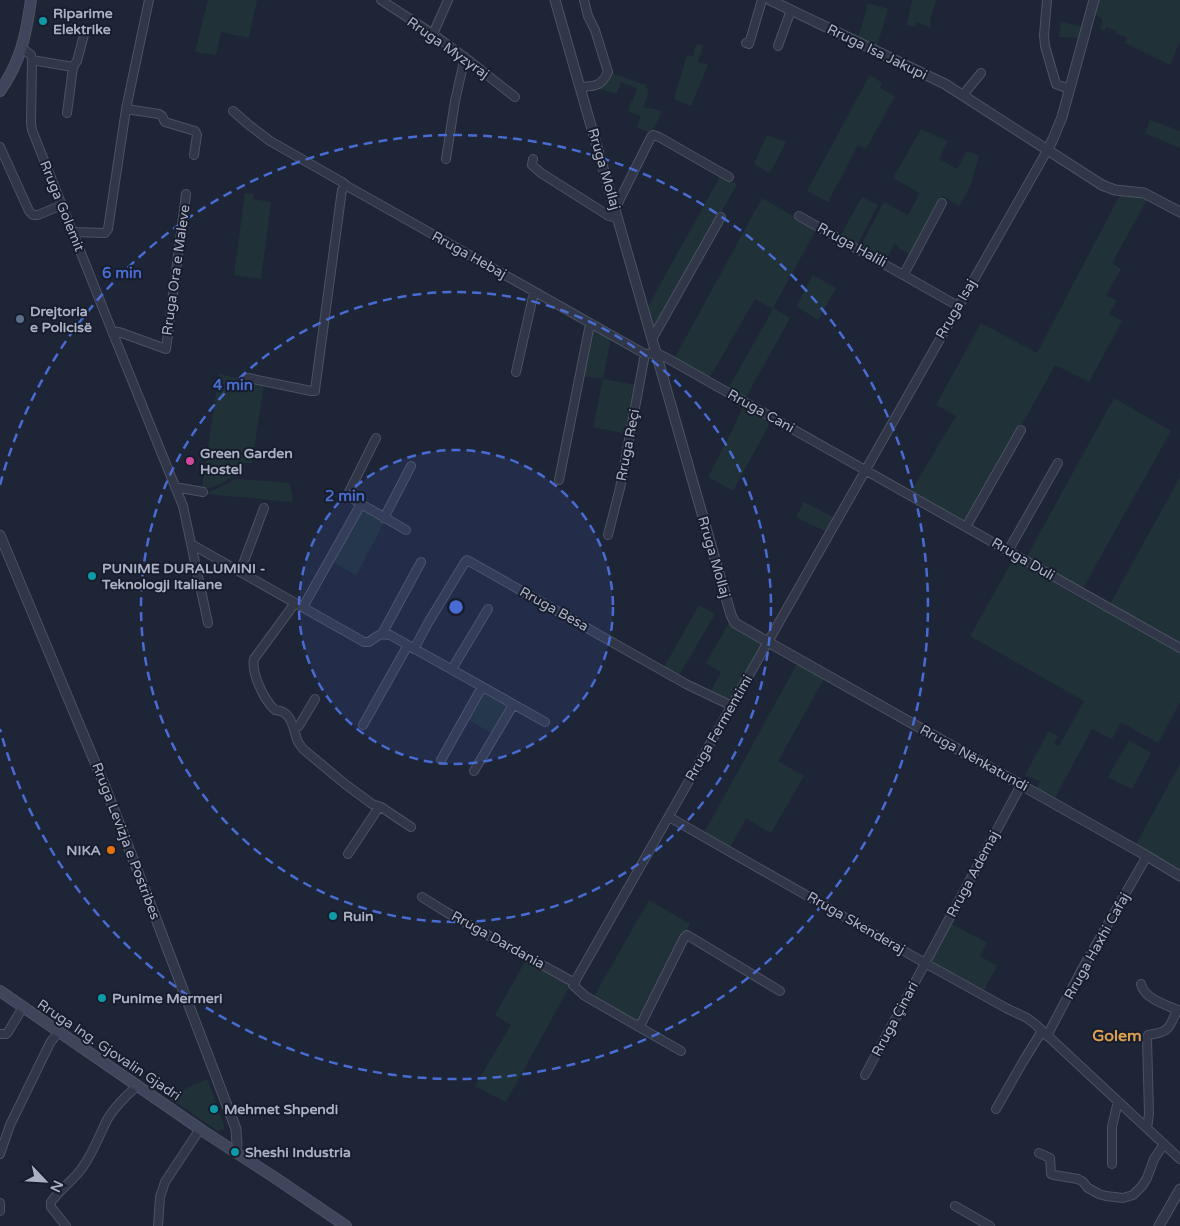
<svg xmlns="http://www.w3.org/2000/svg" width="1180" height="1226" font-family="'Varela Round',sans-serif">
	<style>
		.green { fill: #203238 }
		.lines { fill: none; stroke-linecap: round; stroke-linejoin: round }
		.minor-casing { stroke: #4c5263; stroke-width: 10 }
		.tertiary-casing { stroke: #4c5263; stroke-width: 11 }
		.secondary-casing { stroke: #4c5263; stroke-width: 12 }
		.minor { stroke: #313748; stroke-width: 8 }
		.tertiary { stroke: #313748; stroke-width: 9 }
		.secondary { stroke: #3f455b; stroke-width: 10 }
		.ring { fill: none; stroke: #486cd2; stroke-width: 2.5; stroke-dasharray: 9 6 }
		.culture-dot { fill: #0f9aa8; stroke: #171d2c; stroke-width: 2 }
		.service-dot { fill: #5c6f8a; stroke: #171d2c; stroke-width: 2 }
		.hotel-dot { fill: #d1479c; stroke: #171d2c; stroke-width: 2 }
		.food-dot { fill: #e8710a; stroke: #171d2c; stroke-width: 2 }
		.labels { text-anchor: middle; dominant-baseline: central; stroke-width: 4; stroke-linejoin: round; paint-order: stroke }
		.poi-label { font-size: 14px; font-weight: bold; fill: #abb1c5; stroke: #171d2c; text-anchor: start }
		.street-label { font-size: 14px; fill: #abb1c5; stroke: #171d2c }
		.quarter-label { font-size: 16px; font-weight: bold; fill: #daa051; stroke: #171d2c }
		.centre { fill: #486cd2; stroke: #171d2c; stroke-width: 2.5 }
		.ring-label { font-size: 15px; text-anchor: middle; font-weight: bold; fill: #486cd2; stroke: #171d2c; stroke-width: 4; stroke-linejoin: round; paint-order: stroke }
	</style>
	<rect width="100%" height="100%" fill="#1e2537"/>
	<!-- green -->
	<path class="green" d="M208,0h49l-8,38 -28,-6 -5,23 -21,-3z
		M912,0h24l-6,21 1,7 -15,-6 -1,5 -8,-2z
		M1099,0h81v42l-10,23 -45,-22 2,-5 -11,-5v-2l-10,-4 -1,4 -5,-2 3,-9 -8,-6z
		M868,3l20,6 -11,37 -19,-8z
		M1061,22l22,5 -3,11 -21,-1z
		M696,44l7,1 -5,17 10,3 -17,41 -17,-7 13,-44 6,1z
		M612,73l34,12v3l3,1 -5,18 18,4 -6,13 -6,9 -13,-6 4,-11 -13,-5 3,-9h2l4,-14 -16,-6 -4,12 -18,-5 2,-4 8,-8h2z
		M870,75l12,8 -2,5 15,8 -29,53 -8,-4 -30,57 -21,-11z
		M1150,120l30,11v17l-35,-15z
		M921,129l27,12 -9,18 18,10 10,-18 12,5 -8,29 -12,21 -16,-10 -31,59 -14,-7 1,-2 -5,-2 -9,18 -25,-15 24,-45 24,13 12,-22 -27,-15z
		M767,135l19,7 -16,31 -16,-9z
		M721,175l16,9 -81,144 -3,2 -6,-22z
		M245,193l9,1 -1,5 18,3 -10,77 -27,-4z
		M1120,195l18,1 9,4 -35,63 9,6 -15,26 11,6 -8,13 13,7 -33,61 -34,-17 -86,155 -4,3 -55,-30 46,-77 -20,-11 45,-82 56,30z
		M862,197l16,8 -21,40 -16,-8 4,-10z
		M762,198l31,18 24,12 -44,80 17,10 -45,81 -17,-10 45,-80 -18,-10 -46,80 -35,-20z
		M813,275l23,13 -18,32 -22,-14z
		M595,328l16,9 -8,42 34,6 -9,49 -35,-7 10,-48 -21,-3 10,-47z
		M219,374l45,10 -12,79h-10c-2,3 -3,7 -6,10 -5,7 -25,16 -34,16z
		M1114,398l57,33 -88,157 -2,1 -55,-31z
		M744,404l27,17 -38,70 -25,-14 25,-48z
		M1180,477v168l-71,-39z
		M236,479l54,4 3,19 -87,-8z
		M804,502l31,16 -8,14 -31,-15z
		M361,509h2l22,12 -29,54 -25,-14z
		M1014,558l58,36 48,24 60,35v49l-22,41 -37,-21 -9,17 -20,-10 -37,69 -18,-10 3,-7 -15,-6 24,-44 9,5 -4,8 5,2 25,-45 -114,-65z
		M699,605l16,9 -37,63 -15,-8z
		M729,623l28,17 5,4 -1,4c-5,9 -25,49 -33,51 -6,2 -13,-4 -18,-7l11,-20 -15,-9z
		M797,664l27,15 -46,82 26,15 -33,57 -25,-15 -16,30 -26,-15z
		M483,690l23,15 2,5 -15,24 -27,-16z
		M1129,740l22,13 -19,36 -24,-12z
		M1180,764v107l-44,-27z
		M649,900l41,24 -48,95 -4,3 -45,-24z
		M950,923l37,20 -7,13 17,10 -14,26 -54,-32z
		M526,960l45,24 -65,118 -31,-16 36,-61 -16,-10z
		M207,1079l17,46v4l-2,1 -4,1 -50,-34z"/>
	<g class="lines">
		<defs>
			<path id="minor" d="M381,0l52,34 34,25 48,38
				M1047,0l-3,35 1,11 11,38 13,5
				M433,34l15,-34
				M746,43l3,1 13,-44
				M778,46l13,-36
				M22,48l9,7 1,5 -1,63 1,7 80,201 71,175 25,117
				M32,60l41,7
				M580,87c15,-1 21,0 28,-15l-13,-42 -7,-14 -4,-16
				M963,95l18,-22
				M126,109l33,5 3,2 3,6 30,9 2,4 -3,20
				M233,111l16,14 21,16 72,41 5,4 298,168 11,-1 9,4 515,291
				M67,113l6,-46 4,-6 7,-26
				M0,147l29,64 4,4h5l24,-10
				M446,159l9,-58 10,-44
				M533,159l-1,6 9,8 68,43 4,1 4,-1
				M615,208l3,-5 33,-66 2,-2 6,2 70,40
				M799,216l159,90
				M73,232l32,1 3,-4 18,-120 23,-109
				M904,274l38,-71
				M112,331l7,1 47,17 20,-155
				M652,339l69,-122
				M516,372l18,-80
				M248,378l63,13h4v-1l26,-193 1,-7 5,-4
				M376,438l-27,54v4l12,8 45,26
				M559,480l30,-151 3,-5
				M175,487l28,5
				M384,518l27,-52
				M966,527l55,-97
				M608,535l12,-47 25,-134
				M191,544l173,98h5c9,-6 9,-9 21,-7l155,87
				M1008,551l50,-88
				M240,572l24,-64
				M295,603l-41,56c-3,14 10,41 21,51 18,1 18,20 23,32 1,2 4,5 5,7l42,35 27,20 9,3 30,20
				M303,607l58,-103
				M382,634l39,-72
				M414,649l14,-26 37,-61 2,-2 219,124 46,22
				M452,669l36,-60
				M363,725l45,-80
				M295,728l4,-2 16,-27
				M441,760l41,-73
				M474,771l39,-66
				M669,817l256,146 81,45 21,10 8,6 145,135
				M348,854l31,-47
				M422,897l24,15 129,71
				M1141,984c3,15 26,21 39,27
				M636,1025l5,-1 43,-86 3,-3 93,56
				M0,1034h6l2,-2 15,-25
				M1047,1036l35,-67 65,-113
				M681,1051l-96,-55 -12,-11 475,-836
				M865,1075l156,-290
				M996,1109l28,-49 18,-29
				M1147,1128l2,-14 -2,-76 1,-3c21,-3 21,-6 29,-25
				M1039,1153l11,5 1,16 3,1 24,4 5,3 5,6 11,6 7,2 17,2 10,-3 9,-9 5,-8 7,-19 10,-15
				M0,1154l10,-29 40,-82 9,-12
				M1112,1164v-37l6,-26
				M0,1203v8
				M955,1206l35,20
				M66,1226l-15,-19v-5c9,-13 23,-22 31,-34 11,-15 17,-32 25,-48 6,-11 21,-27 31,-34
				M158,1226l2,-29 5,-15 33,-50 5,-1"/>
			<path id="tertiary" d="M555,0l176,615 4,8 33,19 379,214 33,20
				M770,0l175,84 157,101 13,5 29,3 36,19
				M1048,149l5,-10 9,-22 32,-117
				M0,535l104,249 54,140 78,205 1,15 -2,8
				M1159,1226l21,-37"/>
			<path id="secondary" d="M0,91c21,-30 26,-56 31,-91
				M0,991l203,140 71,46 72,49"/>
		</defs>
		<!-- minor casing -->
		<use href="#minor" class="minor-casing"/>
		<!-- tertiary casing -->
		<use href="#tertiary" class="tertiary-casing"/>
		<!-- secondary casing -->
		<use href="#secondary" class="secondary-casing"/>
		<!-- minor -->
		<use href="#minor" class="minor"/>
		<!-- tertiary -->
		<use href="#tertiary" class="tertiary"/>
		<!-- secondary -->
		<use href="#secondary" class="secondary"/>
	</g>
	<!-- distance rings -->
	<circle cx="456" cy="607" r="157" fill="#486cd2" fill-opacity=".12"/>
	<g class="ring">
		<circle cx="456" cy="607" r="157"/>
		<circle cx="456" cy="607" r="315"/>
		<path d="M0 485A472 472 0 1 1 0 729"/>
	</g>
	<!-- markers -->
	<g class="culture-dot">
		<circle cx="43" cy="21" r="5"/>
		<circle cx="92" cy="576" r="5"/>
		<circle cx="333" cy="916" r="5"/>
		<circle cx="102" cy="998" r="5"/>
		<circle cx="214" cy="1109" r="5"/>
		<circle cx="235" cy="1152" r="5"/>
	</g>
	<circle class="service-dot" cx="20" cy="319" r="5"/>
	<circle class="hotel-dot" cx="190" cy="461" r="5"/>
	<circle class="food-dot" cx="111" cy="850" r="5"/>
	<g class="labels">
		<!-- poi labels -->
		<g class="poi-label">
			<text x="53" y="13">Riparime<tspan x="53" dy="16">Elektrike</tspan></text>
			<text x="30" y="311">Drejtoria<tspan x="30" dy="16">e Policisë</tspan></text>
			<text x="200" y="453">Green Garden<tspan x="200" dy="16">Hostel</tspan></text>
			<text x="102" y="568">PUNIME DURALUMINI -<tspan x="102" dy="16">Teknologji Italiane</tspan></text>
			<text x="101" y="850" text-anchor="end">NIKA</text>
			<text x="343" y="916">Ruin</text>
			<text x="112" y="998">Punime Mermeri</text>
			<text x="224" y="1109">Mehmet Shpendi</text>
			<text x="245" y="1152">Sheshi Industria</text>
		</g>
		<!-- street labels -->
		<g class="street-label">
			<text transform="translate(448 48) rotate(35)">Rruga Myzyraj</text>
			<text transform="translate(877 52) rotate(26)">Rruga Isa Jakupi</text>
			<text transform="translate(604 169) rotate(74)">Rruga Mollaj</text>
			<text transform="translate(62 206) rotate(68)">Rruga Golemit</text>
			<text transform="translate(852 245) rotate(29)">Rruga Halili</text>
			<text transform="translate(469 255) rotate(29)">Rruga Hebaj</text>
			<text transform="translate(176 270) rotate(-82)">Rruga Ora e Maleve</text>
			<text transform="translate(956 309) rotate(-60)">Rruga Isaj</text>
			<text transform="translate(761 411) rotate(29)">Rruga Cani</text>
			<text transform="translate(628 445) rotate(-79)">Rruga Reçi</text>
			<text transform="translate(714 557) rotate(74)">Rruga Mollaj</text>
			<text transform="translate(1023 559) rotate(30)">Rruga Duli</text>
			<text transform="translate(554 609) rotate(29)">Rruga Besa</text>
			<text transform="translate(719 728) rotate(-60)">Rruga Fermentimi</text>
			<text transform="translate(974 758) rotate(29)">Rruga Nënkatundi</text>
			<text transform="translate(126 841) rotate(69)">Rruga Levizja e Postribes</text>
			<text transform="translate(973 874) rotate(-62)">Rruga Ademaj</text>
			<text transform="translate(856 923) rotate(30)">Rruga Skenderaj</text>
			<text transform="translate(498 940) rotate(29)">Rruga Dardania</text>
			<text transform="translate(1097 946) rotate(-61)">Rruga Haxhi Cafaj</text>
			<text transform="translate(895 1019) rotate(-62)">Rruga Çinari</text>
			<text transform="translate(109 1050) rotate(34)">Rruga Ing. Gjovalin Gjadri</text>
		</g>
		<!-- quarter labels -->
		<g class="quarter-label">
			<text x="1117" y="1036">Golem</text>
		</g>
	</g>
	<circle cx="456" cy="607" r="8" class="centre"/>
	<g class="ring-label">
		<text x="122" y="278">6 min</text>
		<text x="233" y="390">4 min</text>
		<text x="345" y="501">2 min</text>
	</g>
	<!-- north arrow -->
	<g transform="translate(45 1181) rotate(115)" stroke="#171d2c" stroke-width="4" paint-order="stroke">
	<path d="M0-4L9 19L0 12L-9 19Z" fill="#abb1c5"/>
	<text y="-8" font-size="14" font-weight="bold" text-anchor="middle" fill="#abb1c5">N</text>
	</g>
</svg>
